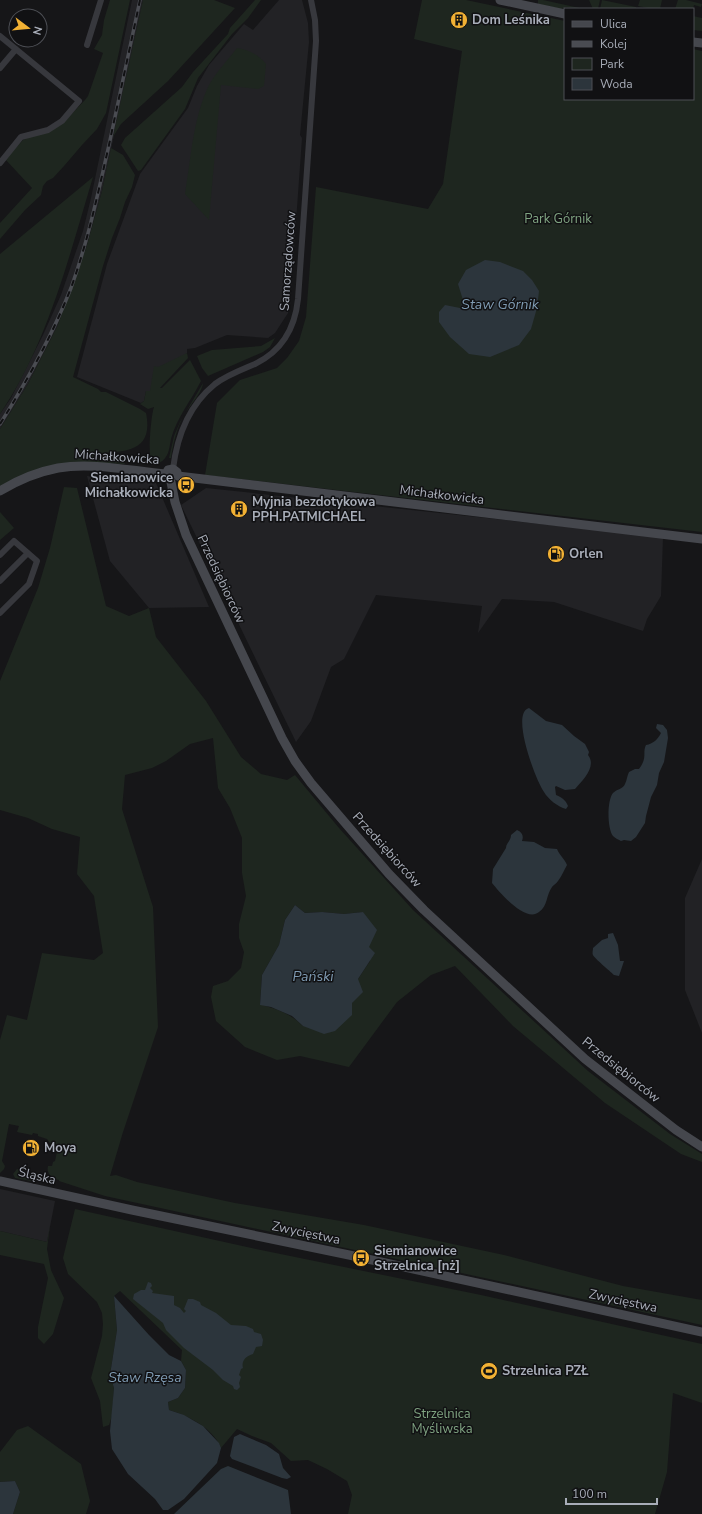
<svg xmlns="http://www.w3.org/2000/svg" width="702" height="1514" font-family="'Nunito Sans',sans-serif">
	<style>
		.built { fill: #222225 }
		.green { fill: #1e261f; fill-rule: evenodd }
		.water { fill: #2c353c }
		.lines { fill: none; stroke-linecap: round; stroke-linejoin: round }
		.street { stroke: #37383d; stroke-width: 6 }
		.secondary { stroke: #45474d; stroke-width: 9 }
		.rail-casing { stroke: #4a4c52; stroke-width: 3.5 }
		.rail { stroke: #111113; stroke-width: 2; stroke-dasharray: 6; stroke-linecap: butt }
		.labels { text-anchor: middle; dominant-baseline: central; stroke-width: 3; stroke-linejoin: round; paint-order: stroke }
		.poi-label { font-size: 13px; font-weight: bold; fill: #a8adb8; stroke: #111113; text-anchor: start }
		.park-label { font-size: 13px; fill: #7fa381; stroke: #111113 }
		.street-label { font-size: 13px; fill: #a8adb8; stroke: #111113 }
		.water-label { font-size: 14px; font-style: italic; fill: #7f9bb3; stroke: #111113 }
	</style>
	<rect width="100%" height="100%" fill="#161618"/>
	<!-- built -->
	<path class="built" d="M132,0h11l-41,191 -15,54 -30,82 -29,57 -28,45v-15l11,-16 32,-63 18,-40 22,-64 8,-33z
		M279,0h23l6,23 1,19 -9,93 2,3 -12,168 -2,7 -13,20 -7,5 -41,-3 -32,13 -8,1v4l-37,38h-4l-2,10 -3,2 -64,-26 30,-113 33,-90 48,-66 9,-22 12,-21 35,-41 9,6z
		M87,476l69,7 53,124 -60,1 -39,-47z
		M206,488l457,49 -2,59 -14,23 -4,12 -89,-29 -52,-3 -24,34 4,-27 -106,-11 -32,64 -13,8 -20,54 -15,21 -115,-237z
		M702,859v174l-17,-43v-92z
		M0,1189l55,12 -8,41 -47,-11z"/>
	<!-- green -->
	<path class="green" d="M110,0h20l-24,113 -9,16 -15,16 -18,21 -11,12 -6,3 -4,5 -2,9 -16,15 -25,29v-16l32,-35 -27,-29 18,-19 41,-18 21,-22 3,-4 15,-43 -9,-4 8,-14 2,-15z
		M143,0h71l21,8 -67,73 -47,43 -8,13z
		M255,0h6l-13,18 -16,16 -34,44 -13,31 -44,61 -3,1 -17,-26 4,-7 57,-51 11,-15 35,-38 2,-6z
		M422,0h44l99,21v78h128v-50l9,2v481l-497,-57 12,-72 23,-23 37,-12 10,-10 12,-17 7,-24 10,-130 112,22 15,-25 19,-133 -48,-12z
		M538,0h5l41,9 -18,-2 -5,2 -23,-5z
		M589,0h11l-2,9h-5z
		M602,0l34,7v2h-36z
		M640,0h22l-2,9h-8l-14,-3z
		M678,0h8l16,4 -1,3 -7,-2 -1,4h-18z
		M693,16l9,2v13l-9,-1z
		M237,48c12,2 22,7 29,16l-2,22 -6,3 -37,-4 -12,135 -24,-26c6,-36 8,-76 24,-109 7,-13 19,-25 28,-37z
		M111,148l12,7 12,20 -3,12 -7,15 -5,16 -8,20 -9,28 -30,111 25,12 3,3h5l34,17 6,4c8,39 -21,39 -50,40v4l5,3 23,2 1,2 -26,-1 -99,23v-57l28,-45 29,-57 30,-82 15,-54z
		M93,177c-24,80 -46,168 -93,237v-160z
		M275,338l-5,9 -7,5 -55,24 -6,-8 -5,-12 15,-6 49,-4z
		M187,353l1,5 -28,30h2l28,-28 11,21c-10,20 -24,36 -30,58 -2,10 -2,19 -12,24 -4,-1 -8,-5 -9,-9 -1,-9 1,-38 4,-47l-6,2 -8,-5 4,-3 2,-10h4l4,-25 4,1z
		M203,383c-1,11 -16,25 -21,36 -6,12 -9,26 -11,39h-2l5,-22 6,-14z
		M64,487l13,1 29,118 23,10 20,-8 7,29 50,64 35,56 20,17 26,6 8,-5 44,53 74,82 175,161 82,63 32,20v8l-21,-8 -76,-51 -92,-77 -58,-60 -24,9 -34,27 -48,65 -49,-11 -23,4 -32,-13 -29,-26 -5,-24 2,-11 15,-5 13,-13 3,-16 -5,-14v-14l7,-28 -4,-23v-35l-12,-30 -12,-20 -5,-50 -23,6 -24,17 -14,7 -27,7 -3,34 31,98 5,120 -35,105 -13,44 6,-1 21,7 98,21 129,22 140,30 119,31 79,14v25l-597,-129 -46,-15v-1c-7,-1 -13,-7 -11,-14h4l1,-4 2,-1 3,-14 -6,-1 -5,-7 -9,-3v-2l-5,-1 -1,2 -15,-3 2,-6 -10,-2 -7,37 3,5 -1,3 -4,4v-133l7,-25 20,5 15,-67 52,7 9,-7 -9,-57 -17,-22 3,-37 -28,-8 -24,-11 -28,-8v-129l38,-93 12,-40zM295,905l10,8 17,-1 22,2 19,-2 7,49 -12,18 -6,24 -49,23c-15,-14 -25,-16 -43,-22l2,-29 17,-30 6,-25z
		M0,512l14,16 -14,12z
		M17,1169l19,5 1,3 -6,4 -16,-3 -2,-4z
		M75,1209l181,40 225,46 221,49v59l-29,-10 -6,79 -12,42h-307l4,-19 -5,-14 -20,-12 -19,-9 -17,1 -20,-18 -19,-7 -15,-7 -16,19c-8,-20 -32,-32 -52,-38l-1,-8 10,-4 7,-10 1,-18 -5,-9 1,-11 -62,-59 -6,5 3,34 -7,45 4,13 -2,28 -3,9 -6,2 -3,-26 -9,-23 11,-42 1,-12 -1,-11 -5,-11 -29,-28 -5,-16z
		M50,1225l-3,24 4,21 13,28 -11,36 -9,10 -6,-6v-11l10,-49 -4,-14 -44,-9v-24l47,11z
		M28,1426l53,38 9,37 -4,13h-73l7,-22 -5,-11 -15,1v-30l17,-22z"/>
	<!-- water -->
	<path class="water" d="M485,260l15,2 23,9 9,9 7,11 -2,17 -6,21 -12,16 -29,12 -21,-3 -19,-17 -11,-15v-10l6,-7 15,3 3,-8 -5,-16 8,-14z
		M529,708l17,13 16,4 12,11 11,8 4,8 -1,3c9,11 -5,25 -13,34l-10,1 -9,-4 -1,1 1,8c5,2 10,5 12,11l-2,3c-8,-2 -18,-10 -22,-17 -8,-11 -34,-79 -15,-84z
		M657,724l6,1 4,5 1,8 -4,24 -5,11 -2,12 -6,12 -5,19 -1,7 -9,14 -5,4 -7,-1 -3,1c-2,-1 -6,-3 -8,-5 -6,-8 -6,-36 0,-43 4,-4 10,-4 12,-9 2,-4 2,-8 4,-12l6,-3h4c9,-12 3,-16 7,-24 7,-1 12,-6 15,-12l-5,-5z
		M517,830c5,2 7,6 5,11l12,1 11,6 12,1c3,7 7,9 10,16 -3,5 -5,11 -9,16 -2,3 -5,4 -6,6 -6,8 -4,19 -13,25 -13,11 -39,-19 -47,-29l1,-14 13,-21c0,-5 5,-7 5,-13z
		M295,905l10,8 17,-1 22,2 19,-2 14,18 -8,17 6,6 -17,26 5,13 -11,11v12l-17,16 -11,3 -21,-8 -11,-10 -21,-9 -11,-2 2,-30 17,-30 6,-25z
		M613,933l5,12 2,16h4l-5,15 -5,-1c-4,-4 -20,-17 -21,-20 -1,-1 0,-5 0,-7l9,-8 6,-2v-4z
		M148,1282l3,1 1,3 -2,2 3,3 -1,2 22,3v9l6,3 4,5 2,-2 -2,-2 4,-10h5l7,3 1,3 15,8 15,12 15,1 7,3 1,3 7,2 2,6 -1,6 -6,1 -3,7c-7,2 -12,7 -10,14l-2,1 -2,6 2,2 -2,6 1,4 -3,3 -3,-1 -1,-3 -10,-6 -10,-10 -29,-22 -18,-18 -3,-7 -30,-24 1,-5 7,-4h4z
		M114,1296l35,39 20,20 12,6 5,9 -1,18 -7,10 -10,4 1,8 15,5 19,11 16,17 2,5 -4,15 -33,36 -16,11h-5l-8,-11 -27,-25 -16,-25 -2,-18 4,-43 -4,-13 7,-45z
		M240,1434l26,11 13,9 4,14 8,9 -4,2 -5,-1 -50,-19 -2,-3 4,-19z
		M228,1466l60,24 3,24h-117l47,-45z
		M15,1481l5,11 -7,22h-13v-32z"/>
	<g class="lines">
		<!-- street -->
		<path class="street" d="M0,36l79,65 -17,20 -14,9 -27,7 -21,26
			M87,45l14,-45
			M0,68l16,-19
			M173,469c4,-33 15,-63 42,-85 12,-9 26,-14 40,-20 27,-13 40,-36 43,-65l18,-258 -1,-21 -4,-20
			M0,555l14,-14 23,20 -8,23 -29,29
			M0,581l28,-28"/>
		<!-- secondary -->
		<path class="secondary" d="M500,0l65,14
			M693,42l9,1
			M166,474l2,-4 5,-1 4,3 1,4
			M178,476l524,63
			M171,482l4,20 11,33 96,203 13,23 16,22 78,91 35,36 161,149 91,71 26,17
			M0,491c18,-11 37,-19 58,-23 35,-6 73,3 108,6
			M0,1181l132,29 217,45 353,77"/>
		<defs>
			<path id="rail" d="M0,424c27,-43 52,-88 71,-136 17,-47 27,-95 38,-143 10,-48 21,-97 31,-145"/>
		</defs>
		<!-- rail casing -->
		<use href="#rail" class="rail-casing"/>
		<!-- rail -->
		<use href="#rail" class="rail"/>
	</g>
	<!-- icons -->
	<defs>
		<symbol id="building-disc" viewBox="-11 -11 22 22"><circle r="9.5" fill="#f2b134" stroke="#111113"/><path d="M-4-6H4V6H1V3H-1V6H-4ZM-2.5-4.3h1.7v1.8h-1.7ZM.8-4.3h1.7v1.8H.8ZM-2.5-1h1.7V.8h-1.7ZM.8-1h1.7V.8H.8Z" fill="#111"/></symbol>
		<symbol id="bus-disc" viewBox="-11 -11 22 22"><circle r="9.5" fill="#f2b134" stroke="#111113"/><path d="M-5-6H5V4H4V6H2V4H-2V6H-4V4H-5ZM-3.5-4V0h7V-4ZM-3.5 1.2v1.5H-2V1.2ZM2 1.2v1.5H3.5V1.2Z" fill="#111"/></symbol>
		<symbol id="fuel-disc" viewBox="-11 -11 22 22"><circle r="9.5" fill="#f2b134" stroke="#111113"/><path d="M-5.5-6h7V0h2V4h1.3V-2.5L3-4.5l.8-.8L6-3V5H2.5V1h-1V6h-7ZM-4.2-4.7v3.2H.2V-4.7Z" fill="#111"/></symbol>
		<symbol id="stadium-disc" viewBox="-11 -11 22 22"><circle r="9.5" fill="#f2b134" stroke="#111113"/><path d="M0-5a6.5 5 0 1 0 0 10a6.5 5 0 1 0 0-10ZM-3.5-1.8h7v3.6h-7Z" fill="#111"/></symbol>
	</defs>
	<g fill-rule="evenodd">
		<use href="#building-disc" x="449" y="10" width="20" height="20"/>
		<use href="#bus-disc" x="176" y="475" width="20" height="20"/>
		<use href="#building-disc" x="229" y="499" width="20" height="20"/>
		<use href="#fuel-disc" x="546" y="544" width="20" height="20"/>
		<use href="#fuel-disc" x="21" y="1138" width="20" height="20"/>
		<use href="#bus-disc" x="351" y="1248" width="20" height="20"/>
		<use href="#stadium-disc" x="479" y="1361" width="20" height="20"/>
	</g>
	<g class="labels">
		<!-- poi labels -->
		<g class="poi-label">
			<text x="472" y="20">Dom Leśnika</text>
			<text x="173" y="478" text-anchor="end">Siemianowice<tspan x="173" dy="15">Michałkowicka</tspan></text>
			<text x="252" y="502">Myjnia bezdotykowa<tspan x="252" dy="15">PPH.PATMICHAEL</tspan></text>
			<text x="569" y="554">Orlen</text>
			<text x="44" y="1148">Moya</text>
			<text x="374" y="1251">Siemianowice<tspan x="374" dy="15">Strzelnica [nż]</tspan></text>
			<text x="502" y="1371">Strzelnica PZŁ</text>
		</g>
		<!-- park labels -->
		<g class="park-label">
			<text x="558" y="219">Park Górnik</text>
			<text x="442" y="1414">Strzelnica<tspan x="442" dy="15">Myśliwska</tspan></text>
		</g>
		<!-- street labels -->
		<g class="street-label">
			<text transform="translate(288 261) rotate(-86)">Samorządowców</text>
			<text transform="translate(117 457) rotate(4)">Michałkowicka</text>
			<text transform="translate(442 495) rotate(7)">Michałkowicka</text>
			<text transform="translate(221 579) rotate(65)">Przedsiębiorców</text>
			<text transform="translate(387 850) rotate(48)">Przedsiębiorców</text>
			<text transform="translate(621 1070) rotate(39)">Przedsiębiorców</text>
			<text transform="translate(37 1176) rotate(13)">Śląska</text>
			<text transform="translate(306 1233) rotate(12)">Zwycięstwa</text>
			<text transform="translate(623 1301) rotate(12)">Zwycięstwa</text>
		</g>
		<!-- water labels -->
		<g class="water-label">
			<text x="500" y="304">Staw Górnik</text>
			<text x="313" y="976">Pański</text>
			<text x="145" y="1377">Staw Rzęsa</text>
		</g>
	</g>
	<!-- legend -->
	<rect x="564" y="8" width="130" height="92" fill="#111113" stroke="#4d4f55"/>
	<rect x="572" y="21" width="20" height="6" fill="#45474d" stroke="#4d4f55"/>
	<text x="600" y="28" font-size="12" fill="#a8adb8">Ulica</text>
	<rect x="572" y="41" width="20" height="6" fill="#4a4c52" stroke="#4d4f55"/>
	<text x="600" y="48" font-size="12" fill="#a8adb8">Kolej</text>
	<rect x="572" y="58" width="20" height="12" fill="#1e261f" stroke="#4d4f55"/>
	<text x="600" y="68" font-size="12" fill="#a8adb8">Park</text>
	<rect x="572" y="78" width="20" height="12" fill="#2c353c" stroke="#4d4f55"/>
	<text x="600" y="88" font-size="12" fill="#a8adb8">Woda</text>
	<!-- north arrow -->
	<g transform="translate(28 28) rotate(106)"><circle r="19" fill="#111113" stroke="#4d4f55"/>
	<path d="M0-3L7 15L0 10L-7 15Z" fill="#f2b134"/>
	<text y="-6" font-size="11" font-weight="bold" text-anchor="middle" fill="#a8adb8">N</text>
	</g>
	<!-- scale -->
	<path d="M566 1498v6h91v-6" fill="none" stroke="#a8adb8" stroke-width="2"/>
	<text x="572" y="1498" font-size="12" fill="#a8adb8" stroke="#111113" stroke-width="3" paint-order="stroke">100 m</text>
</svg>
